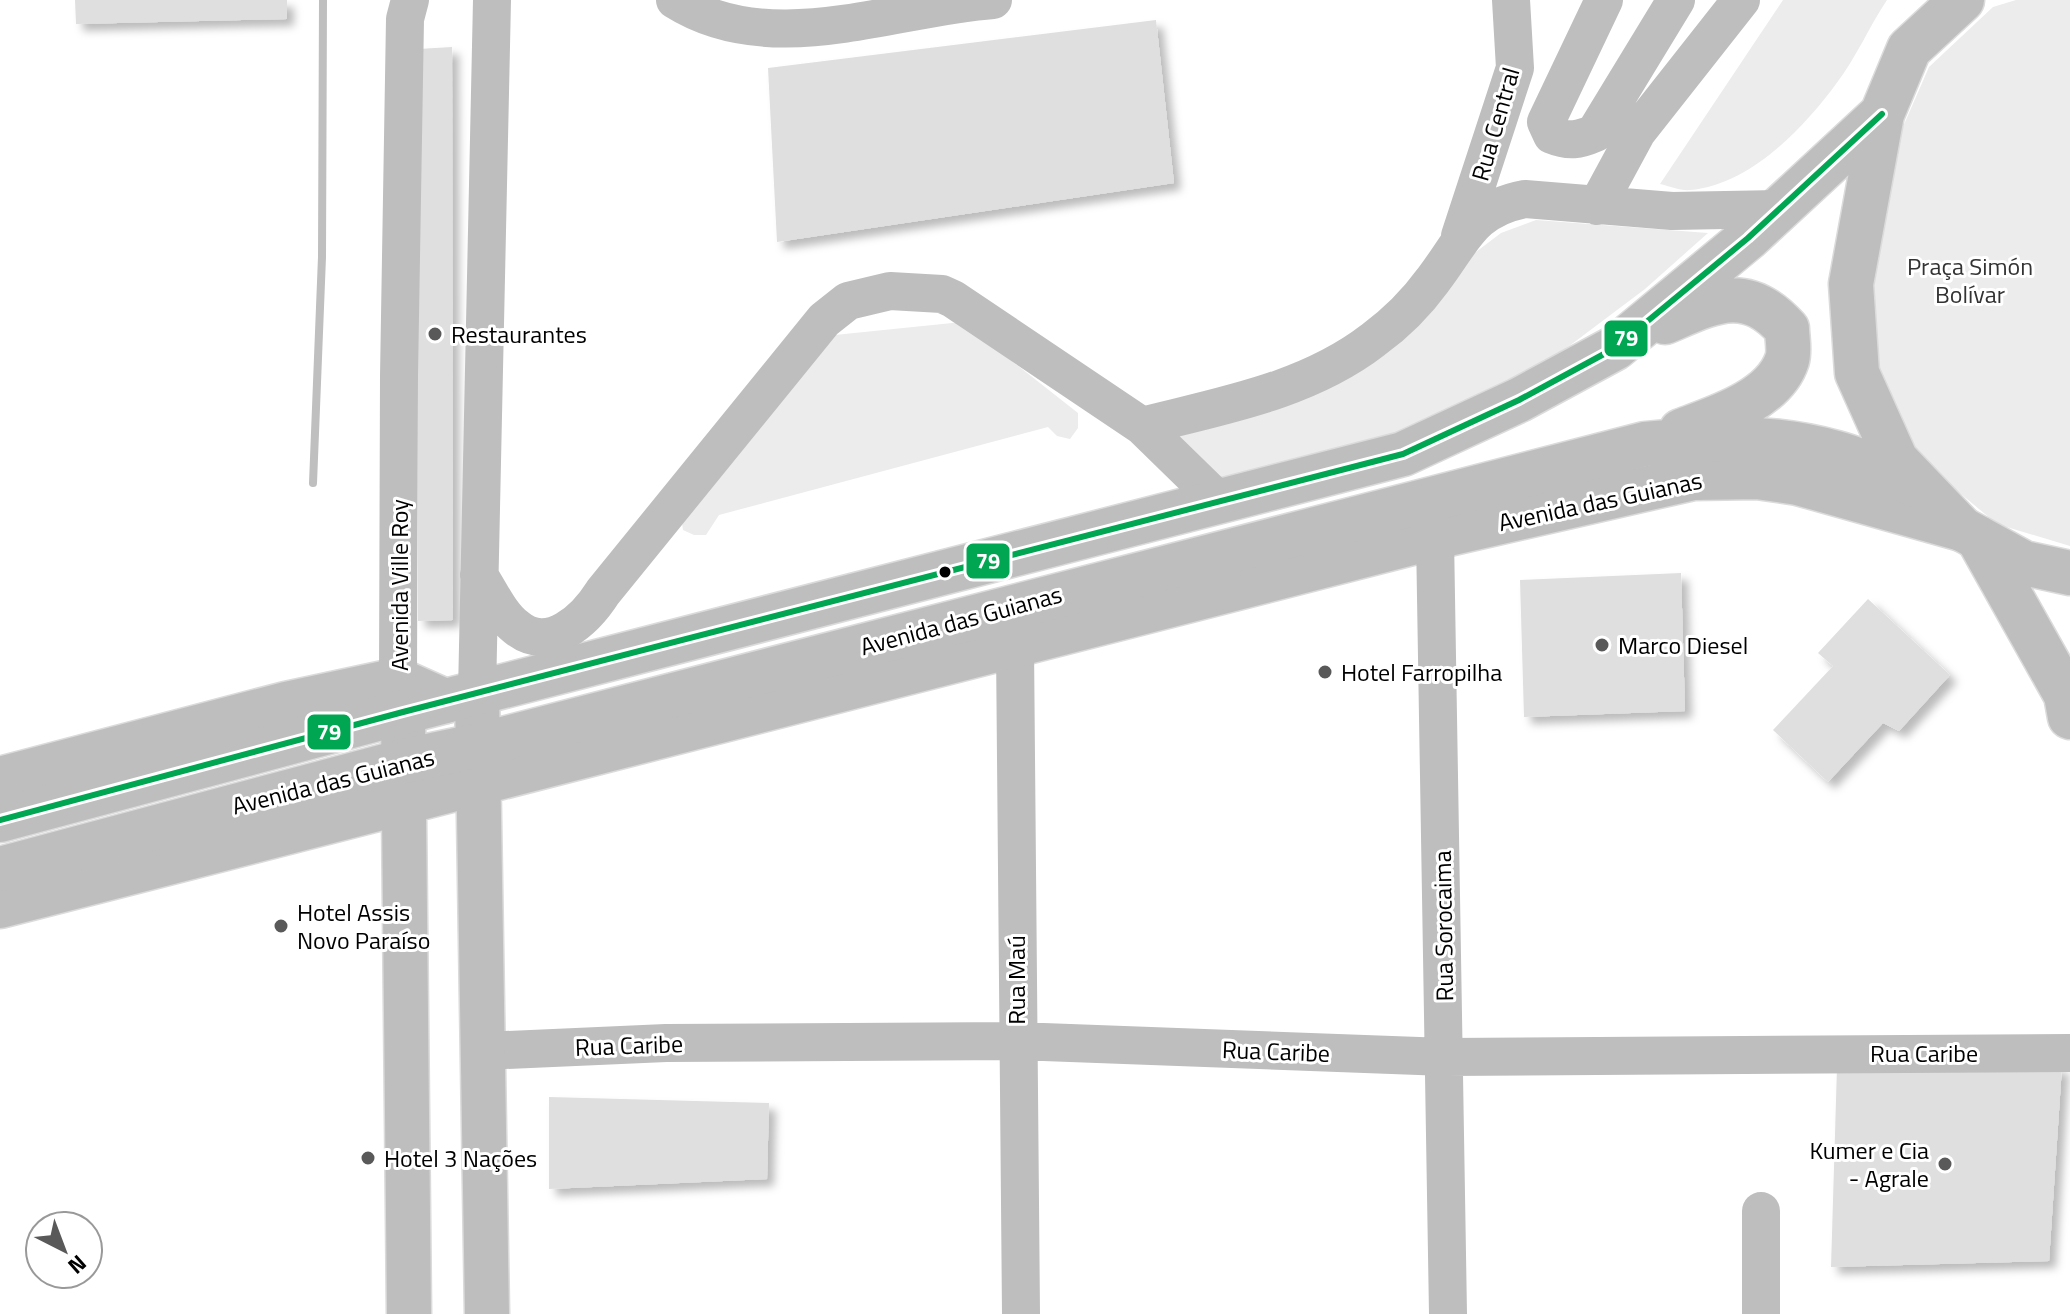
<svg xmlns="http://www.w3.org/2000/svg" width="2070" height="1314" font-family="'Titillium Web',sans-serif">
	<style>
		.green { fill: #ececec }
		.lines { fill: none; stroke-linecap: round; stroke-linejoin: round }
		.stream { stroke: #bfbfbf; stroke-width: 8 }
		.building { fill: #dfdfdf; filter: url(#shadow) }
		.major-casing { stroke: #dbdbdb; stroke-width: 47 }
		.highway-casing { stroke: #dbdbdb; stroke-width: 47 }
		.minor { stroke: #bebebe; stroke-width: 38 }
		.major { stroke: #bebebe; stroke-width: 44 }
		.highway { stroke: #bebebe; stroke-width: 44 }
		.bus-1-casing { stroke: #fff; stroke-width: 12 }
		.bus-1 { stroke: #00a651; stroke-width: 6 }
		.poi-dot { fill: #595959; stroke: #fff; stroke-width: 3 }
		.bus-dot { fill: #000; stroke: #fff; stroke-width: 3 }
		.labels { text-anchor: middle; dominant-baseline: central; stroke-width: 6; stroke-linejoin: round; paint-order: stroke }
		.street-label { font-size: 24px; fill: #000; stroke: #fff }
		.park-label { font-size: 24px; fill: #333; stroke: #fff }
		.poi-label { font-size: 24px; fill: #000; stroke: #fff; text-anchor: start }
		.line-badge { stroke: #fff; stroke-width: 3 }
		.badge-label { font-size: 22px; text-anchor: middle; font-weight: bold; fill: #fff }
	</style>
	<defs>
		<filter id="shadow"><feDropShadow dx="7" dy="7" stdDeviation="4" flood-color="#0004"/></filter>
	</defs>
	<rect width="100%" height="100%" fill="#fff"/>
	<!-- green -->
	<path class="green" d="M1783,0h104c-18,27 -31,58 -51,84 -33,45 -87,101 -146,106 -9,1 -21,-4 -30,-6z
		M2016,0h54v546l-73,-22 -78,-65 -39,-71 -12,-82 27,-161 34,-78 64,-60z
		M1536,220l172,13 -63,56 -121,91 -148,63 -159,45 -48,-52 106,-32 226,-171z
		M962,322l116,91v15l-8,11 -13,-3 -9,-9 -329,88 -13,20h-12l-11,-5 -2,-15 144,-179z"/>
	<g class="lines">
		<!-- stream -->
		<path class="stream" d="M313,483l9,-226 1,-257"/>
	</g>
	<!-- building -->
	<path class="building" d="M75,0h212v19l-211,5z
		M1156,20l18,163 -397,59 -9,-174z
		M452,47l1,573 -35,1v-572z
		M1681,573l4,138 -161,6 -4,-137z
		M1868,599l82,76 -51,56 -16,-8 -55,59 -55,-52 60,-64 -15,-13z
		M2062,1066l-13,195 -218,6 6,-200z
		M549,1097l220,6 -2,76 -218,10z"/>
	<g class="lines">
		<defs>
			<path id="major" d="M1978,538l88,157 4,22
				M477,693l10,621
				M403,712l6,602
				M0,779l286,-75 112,-24 47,21
				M0,906l1435,-369 258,-59 64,-1 41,6 164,46"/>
			<path id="highway" d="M1962,0l-53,49 -27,65 -31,170 6,89 39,87 66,69 62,34 46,10
				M1665,322c49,-21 81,-39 122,7 0,8 3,22 0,31 -13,40 -71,58 -106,71
				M0,820l403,-108 1000,-258 116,-54 96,-52 133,-110 134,-124
				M0,869l404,-108 76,-16 1165,-301c66,-7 126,-9 191,9 30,8 58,23 86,35"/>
		</defs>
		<!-- major casing -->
		<use href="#major" class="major-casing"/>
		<!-- highway casing -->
		<use href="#highway" class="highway-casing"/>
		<!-- minor -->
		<path class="minor" d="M675,0c95,60 215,8 318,0
			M1604,0l-58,122 6,13c17,7 27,5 43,-2l81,-133
			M1597,206l40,-74 104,-132
			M1460,236l55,-168 -4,-68
			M1142,426c79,-20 165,-35 231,-86 22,-16 44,-38 60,-60 30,-39 38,-71 92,-81l147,12 107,-2
			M1435,537l13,777
			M479,575c11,17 21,40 37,52 33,28 70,-8 87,-35l221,-272 24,-19 42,-10 52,3 11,5 189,127 78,76
			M1015,646l6,668
			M477,693l15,-693
			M403,708l-5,-28 1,-304 6,-357 5,-19
			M483,1051l183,-8 350,-2 430,16 624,-4
			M1761,1314v-103"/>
		<!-- major -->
		<use href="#major" class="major"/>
		<!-- highway -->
		<use href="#highway" class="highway"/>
		<defs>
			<path id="bus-1" d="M0,820l403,-108 1000,-258 116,-54 96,-52 133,-110 134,-124"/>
		</defs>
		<!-- bus-1 casing -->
		<use href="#bus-1" class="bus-1-casing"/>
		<!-- bus-1 -->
		<use href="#bus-1" class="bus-1"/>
	</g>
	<!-- markers -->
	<g class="poi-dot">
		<circle cx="435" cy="334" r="8"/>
		<circle cx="1602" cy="645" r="8"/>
		<circle cx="1325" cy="672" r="8"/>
		<circle cx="281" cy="926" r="8"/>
		<circle cx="368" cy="1158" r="8"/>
		<circle cx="1945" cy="1164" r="8"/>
	</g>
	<circle class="bus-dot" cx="945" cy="572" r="7"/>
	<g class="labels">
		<!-- street labels -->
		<g class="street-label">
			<text transform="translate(1495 124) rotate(-74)">Rua Central</text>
			<text transform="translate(1600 501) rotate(-12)">Avenida das Guianas</text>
			<text transform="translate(399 585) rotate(-90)">Avenida Ville Roy</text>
			<text transform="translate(961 620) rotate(-15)">Avenida das Guianas</text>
			<text transform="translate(333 781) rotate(-14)">Avenida das Guianas</text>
			<text transform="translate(1443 926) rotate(-91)">Rua Sorocaima</text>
			<text transform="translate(1016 980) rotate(-90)">Rua Maú</text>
			<text transform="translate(629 1045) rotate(-2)">Rua Caribe</text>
			<text transform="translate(1276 1051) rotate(2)">Rua Caribe</text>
			<text x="1924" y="1053">Rua Caribe</text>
		</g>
		<!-- park labels -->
		<g class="park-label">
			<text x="1970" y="266">Praça Simón<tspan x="1970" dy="28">Bolívar</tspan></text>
		</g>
		<!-- poi labels -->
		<g class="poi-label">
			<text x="451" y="334">Restaurantes</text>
			<text x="1618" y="645">Marco Diesel</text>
			<text x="1341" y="672">Hotel Farropilha</text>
			<text x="297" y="912">Hotel Assis<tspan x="297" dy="28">Novo Paraíso</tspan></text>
			<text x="1929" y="1150" text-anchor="end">Kumer e Cia<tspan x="1929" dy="28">- Agrale</tspan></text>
			<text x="384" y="1158">Hotel 3 Nações</text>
		</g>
	</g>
	<g class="line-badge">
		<rect x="1603" y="319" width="46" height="39" rx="8" fill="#00a651"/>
		<rect x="965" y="542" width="46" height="38" rx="8" fill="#00a651"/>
		<rect x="306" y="713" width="46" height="38" rx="8" fill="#00a651"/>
	</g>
	<g class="badge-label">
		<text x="1626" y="346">79</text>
		<text x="988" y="569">79</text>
		<text x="329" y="740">79</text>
	</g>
	<!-- north arrow -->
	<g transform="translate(64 1250) rotate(138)"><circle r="38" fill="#ffffff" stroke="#999999" stroke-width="2"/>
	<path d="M0-6L14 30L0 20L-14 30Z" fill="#595959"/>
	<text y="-12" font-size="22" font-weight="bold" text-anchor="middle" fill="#000000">N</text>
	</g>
</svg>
